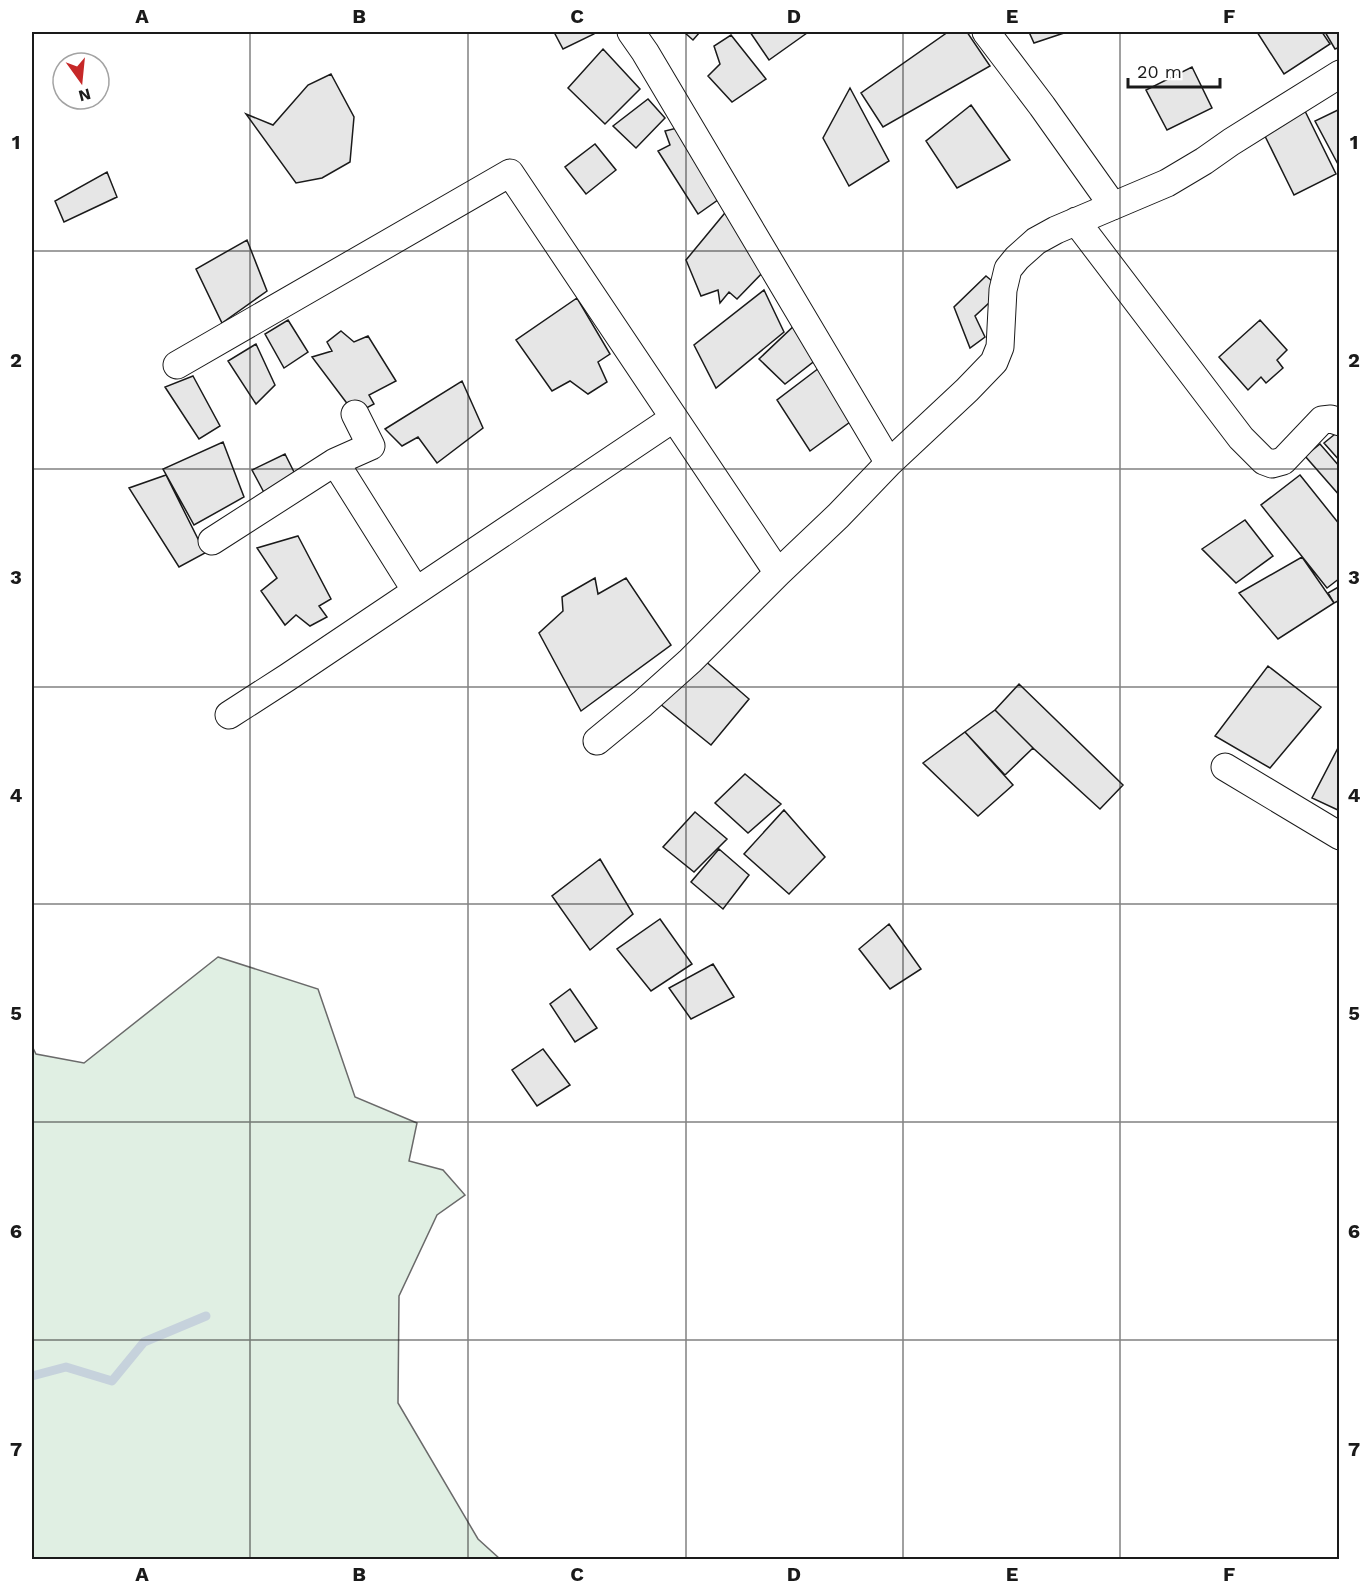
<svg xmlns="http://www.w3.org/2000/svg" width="1371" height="1591" font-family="'Work Sans',sans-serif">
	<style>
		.green { fill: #e0efe3; stroke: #6a6a6a; stroke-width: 1.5 }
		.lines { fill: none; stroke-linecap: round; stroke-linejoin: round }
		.stream { stroke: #c6d2dc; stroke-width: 9 }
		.building { fill: #e6e6e6; stroke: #1a1a1a; stroke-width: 1.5 }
		.street-casing { stroke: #1a1a1a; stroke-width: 29 }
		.street { stroke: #fff; stroke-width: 27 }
		.grid { fill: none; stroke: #1a1a1a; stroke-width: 1.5; stroke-opacity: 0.55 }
		.neatline { fill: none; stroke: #1a1a1a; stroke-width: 2 }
		.grid-label { font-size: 20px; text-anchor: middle; font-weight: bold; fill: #1a1a1a }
	</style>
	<rect width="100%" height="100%" fill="#fff"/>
	<!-- green -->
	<path class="green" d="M218,957l100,32 37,108 62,26 -8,38 34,9 22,25 -28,20 -38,81 -1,107 80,136 22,20h-468v-513l4,8 48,9z"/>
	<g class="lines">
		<!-- stream -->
		<path class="stream" d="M32,1376l34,-9 46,14 32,-39 62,-26"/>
	</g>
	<!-- building -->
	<path class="building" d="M554,32h42l-2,2 -31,15z
		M684,32h16l-7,8z
		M750,32h56l1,1 -38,27z
		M948,32h19l23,34 -107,61 -22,-34z
		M1029,32h38l-33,11z
		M1257,32h65l8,12 -46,30z
		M1325,32h15v15l-5,2z
		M731,35l35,44 -34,23 -24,-26 12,-12 -6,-18z
		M603,49l37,40 -35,35 -37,-36z
		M1192,67l20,41 -45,22 -21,-40z
		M331,74l23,43 -4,45 -28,16 -26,5 -50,-69 27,11 35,-40z
		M850,88l39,73 -40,25 -26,-48z
		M648,99l17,19 -29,30 -23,-22z
		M971,105l39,55 -53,28 -31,-47z
		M1303,107l33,67 -42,21 -33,-67z
		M1340,109v59l-25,-47z
		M681,127l41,70 -24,17 -40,-63 12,-6 -5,-14z
		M595,144l21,26 -30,24 -21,-27z
		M107,172l10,25 -53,25 -9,-21z
		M734,202l32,67 -29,30 -8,-7 -9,11 -2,-13 -17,6 -15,-36z
		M247,240l20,51 -45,32 -26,-54z
		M986,276l17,14 -28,26 10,21 -15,11 -16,-41z
		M764,290l20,42 -68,56 -22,-43z
		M577,298l33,56 -12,8 9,20 -19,12 -18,-13 -18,10 -36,-51z
		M288,320l20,32 -24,16 -19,-34z
		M1260,320l27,30 -10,10 6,8 -17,15 -5,-6 -13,13 -29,-33z
		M797,323l20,36 -32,25 -26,-25z
		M341,331l13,11 14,-6 28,45 -27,14 5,9 -19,10 -43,-57 20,-6 -5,-9z
		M256,344l19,41 -19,19 -28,-43z
		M819,368l31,54 -40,29 -33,-51z
		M193,376l27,50 -21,13 -34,-52z
		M462,381l21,47 -46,35 -19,-26 -16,9 -17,-17z
		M1340,430v31l-16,-18z
		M223,442l21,55 -50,28 -31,-56z
		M1320,444l20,23v29l-35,-40z
		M285,454l14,28 -31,18 -16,-30z
		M166,475l39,78 -26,14 -50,-79z
		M1300,475l40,50v53l-13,10 -66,-83z
		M1245,520l28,36 -37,27 -34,-34z
		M298,536l33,63 -12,7 8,11 -17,9 -14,-11 -11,10 -24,-34 16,-13 -20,-30z
		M1302,557l32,46 -56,36 -39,-46z
		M595,578l3,16 28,-16 45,67 -90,66 -42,-78 24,-22 -1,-14z
		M1340,586v14l-6,3 -6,-10z
		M703,659l46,40 -38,46 -52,-42z
		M1268,666l53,41 -51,61 -55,-32z
		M1019,684l104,101 -23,24 -67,-61 -38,-38z
		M995,710l38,38 -28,27 -40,-43z
		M965,732l48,53 -35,31 -55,-53z
		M1340,744v67l-28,-13z
		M745,774l36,30 -33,29 -33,-30z
		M784,810l41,47 -36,37 -45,-40z
		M695,812l32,27 -33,33 -31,-25z
		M719,849l30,26 -26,34 -32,-27z
		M600,859l33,55 -43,36 -38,-54z
		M660,919l32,45 -41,27 -34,-42z
		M889,924l32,45 -31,20 -31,-40z
		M713,964l21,33 -43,22 -22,-31z
		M570,989l27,39 -22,14 -25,-38z
		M543,1049l27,36 -33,21 -25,-36z"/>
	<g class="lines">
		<defs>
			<path id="street" d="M631,32l14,20 244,411
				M986,32l56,74 71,100
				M1076,221l165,217 23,23 8,3 11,-3 39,-41 9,-1 9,3
				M177,365l333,-192 268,400
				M355,414l16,32 -36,16 81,129
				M212,541l123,-79
				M229,715l59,-38 386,-259
				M597,741l45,-37 48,-43 88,-88 60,-57 51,-53 78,-73 27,-28 6,-15 3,-57 5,-21 9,-11 19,-17 20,-11 111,-47 37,-22 27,-19 109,-68
				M1225,767l115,69"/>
		</defs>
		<!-- street casing -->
		<use href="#street" class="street-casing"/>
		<!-- street -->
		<use href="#street" class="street"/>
	</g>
	<!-- grid -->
	<path class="grid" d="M250,32v1528M468,32v1528M686,32v1528M903,32v1528M1120,32v1528M32,251h1308M32,469h1308M32,687h1308M32,904h1308M32,1122h1308M32,1340h1308"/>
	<!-- border -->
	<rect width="1371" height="1591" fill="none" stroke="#ffffff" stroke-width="66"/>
	<!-- north arrow -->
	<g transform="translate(81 81) rotate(165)"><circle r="28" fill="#ffffff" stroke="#a3a3a3" stroke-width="1.5"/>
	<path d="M0-4.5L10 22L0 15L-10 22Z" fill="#c62828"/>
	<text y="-9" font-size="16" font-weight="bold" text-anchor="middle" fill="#1a1a1a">N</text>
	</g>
	<!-- scale -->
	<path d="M1128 78v9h92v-9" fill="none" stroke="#1a1a1a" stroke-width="3"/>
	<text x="1137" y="78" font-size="18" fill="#1a1a1a" stroke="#ffffff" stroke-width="4.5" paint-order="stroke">20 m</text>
	<rect x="33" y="33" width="1305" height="1525" class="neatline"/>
	<g class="grid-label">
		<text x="142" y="23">A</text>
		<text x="359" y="23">B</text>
		<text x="577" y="23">C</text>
		<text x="794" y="23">D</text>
		<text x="1012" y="23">E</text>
		<text x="1229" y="23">F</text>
		<text x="16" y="149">1</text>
		<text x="1354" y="149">1</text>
		<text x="16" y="367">2</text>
		<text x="1354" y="367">2</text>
		<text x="16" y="584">3</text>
		<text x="1354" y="584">3</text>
		<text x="16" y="802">4</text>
		<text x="1354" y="802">4</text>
		<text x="16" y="1020">5</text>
		<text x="1354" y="1020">5</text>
		<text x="16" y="1238">6</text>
		<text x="1354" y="1238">6</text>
		<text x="16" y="1456">7</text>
		<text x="1354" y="1456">7</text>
		<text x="142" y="1581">A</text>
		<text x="359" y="1581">B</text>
		<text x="577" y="1581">C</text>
		<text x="794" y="1581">D</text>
		<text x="1012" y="1581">E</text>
		<text x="1229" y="1581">F</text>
	</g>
</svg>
